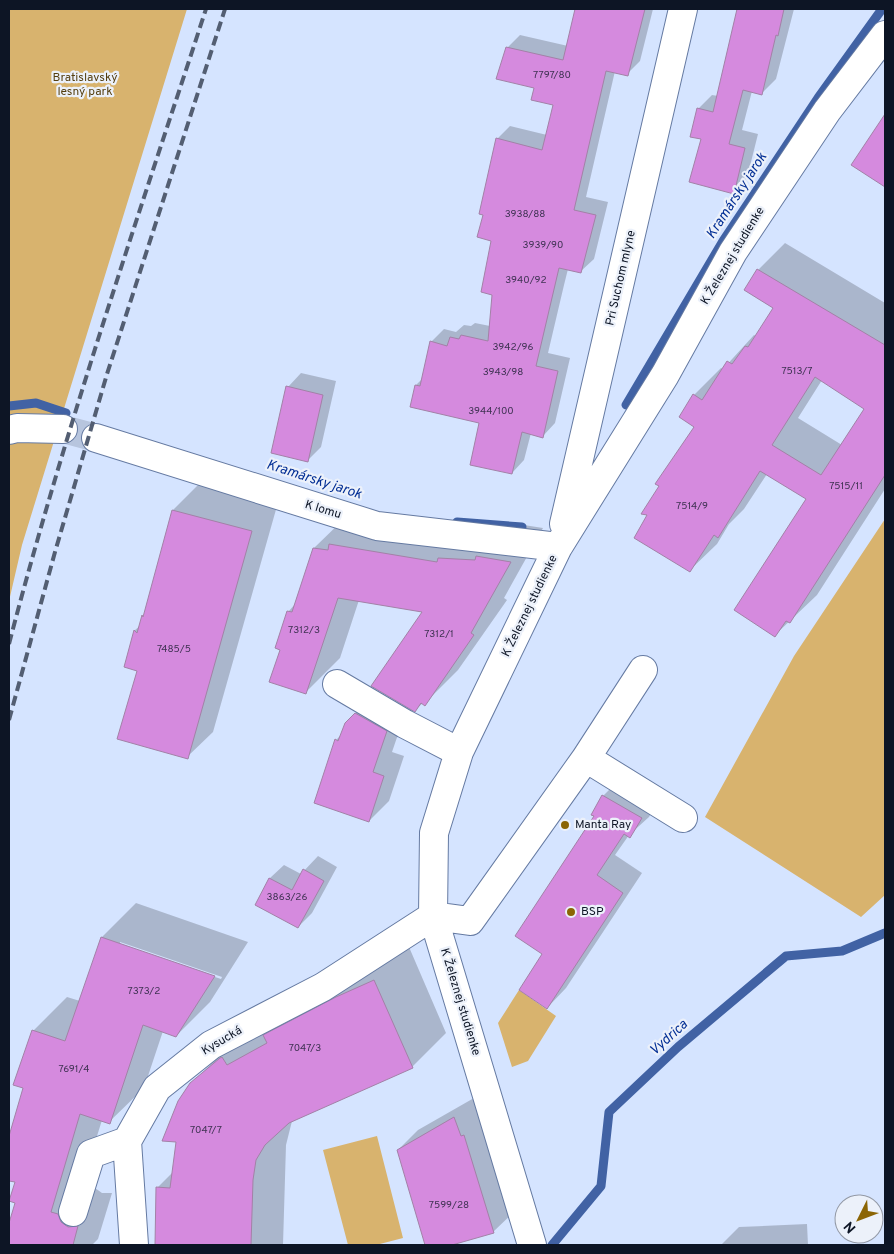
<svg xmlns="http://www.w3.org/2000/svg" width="894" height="1254" font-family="Overpass,sans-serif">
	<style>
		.green { fill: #d8b36e }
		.shadow { fill: #0003; fill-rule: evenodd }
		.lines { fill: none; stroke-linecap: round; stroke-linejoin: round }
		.stream { stroke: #4162a4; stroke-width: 9 }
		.building { fill: #d58ade; stroke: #a381a7; fill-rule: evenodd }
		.minor-tunnel { stroke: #b7c5de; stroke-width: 28; stroke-dasharray: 28 14; stroke-linecap: butt }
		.minor-casing { stroke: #657aa2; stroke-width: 30 }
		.minor { stroke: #fff; stroke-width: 28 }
		.rail { stroke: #535e72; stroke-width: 4; stroke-dasharray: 10 5; stroke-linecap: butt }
		.poi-dot { fill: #8b6505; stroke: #ecf1fa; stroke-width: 2 }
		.labels { text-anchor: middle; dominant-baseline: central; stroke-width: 4.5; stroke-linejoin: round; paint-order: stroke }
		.number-label { font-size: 10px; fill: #3f3253 }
		.park-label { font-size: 12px; fill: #543e0f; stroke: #ecf1fa }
		.street-label { font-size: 12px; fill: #0d1525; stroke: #ecf1fa }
		.poi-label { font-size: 12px; fill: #0d1525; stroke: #ecf1fa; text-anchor: start }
		.water-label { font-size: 14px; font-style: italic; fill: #032f95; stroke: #ecf1fa }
	</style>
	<rect width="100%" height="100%" fill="#d5e4ff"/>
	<!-- green -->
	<path class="green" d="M9,9h178l-165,536 -13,56z
		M885,519v376l-24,22 -156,-100 89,-161z
		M519,990l37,26 -28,45 -16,6 -14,-44z
		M377,1136l26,102 -27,7h-28l-25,-95z"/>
	<!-- shadow -->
	<path class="shadow" d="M577,9h76l-13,52 -13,13 -12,-3 -29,126 22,5 -14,57 -13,12 -13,-2 -4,16 -16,68 22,5 -15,65 -12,13 -12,-3 -7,27 -12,13 -32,-51 -64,-37 7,-7 8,-36 13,-13 12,3 8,-7 7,1 4,-3 15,3 3,-32 -1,-54 -8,-26 13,-75 13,-13 37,9 7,-31 -19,-17 -28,-39 13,-13 48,11z
		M738,9h56l-18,70 -14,14 -10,-2 -10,39 16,4 -11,44 -13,14 -31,-54 -5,-29 14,-14 6,1z
		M885,116v70l-32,-21z
		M785,243l100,60v186l-68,106 -42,40 32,-136 -40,-25 -23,35 -15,15 -12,20 -27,26 6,-144 -2,-31 27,-27 2,1 31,-34 2,1 19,-28 -17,-38zM822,380l43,29 -23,36 -44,-27z
		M301,373l35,8 -15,66 -14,14 -19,-74z
		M199,484l78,22 -64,226 -26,25 -49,-87 -13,-4 10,-36 6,-5 4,-11 28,-104z
		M349,514l124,11 34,2 4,-4 32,5 -39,70 3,2 -49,70 -34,34 -1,-1 -8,7 9,-99 -65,-11 -19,58 -34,34 -25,-43 7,-37 8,-9 18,-55z
		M376,693l30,18 -14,41 12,4 -15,45 -20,20 -33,-81 6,-6 4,-11z
		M623,776l37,22 -11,19 -20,18 -14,20 27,18 -76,115 -19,20 -3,-54 51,-138 -3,-2 11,-18z
		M318,856l19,11 -25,46 -14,14 -41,-23 13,-26 14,-13 17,9z
		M136,903l112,39 -38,60 -34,34 -13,-5 -19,57 -35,34 -7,-2 -18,58 8,2 3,8 7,5h10l-14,46 -6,6h-83l2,-7 -2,-11 7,-25v-21l-7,-2v-41l15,-50 9,-57 34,-34 13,4 22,-64zM120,942l102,35 -1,2 -101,-34z
		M409,947l37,86 -34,34 -120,54 -6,24 -3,100h-127l2,-58 15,-15 4,-31 -13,-1 6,-19 21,-37 35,-35z
		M474,1098l40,114 -21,20 -45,13h-22l-28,-95 20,-20z
		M807,1224l1,21h-87l18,-18z"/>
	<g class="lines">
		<!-- stream -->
		<path class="stream" d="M626,405l97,-164 95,-143 64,-89
			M9,406l27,-3 30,10
			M457,522l65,5
			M552,1245l49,-59 8,-74 69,-65 108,-91 56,-5 43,-18"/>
	</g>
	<!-- building -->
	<path class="building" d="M575,9h70l-17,67 -22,-5 -32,139 22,5 -15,58 -22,-5 -23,98 22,5 -15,67 -21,-6 -10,42 -42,-9 9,-42 -69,-16 5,-22 5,1 10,-45 17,5 3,-9 9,2 2,-4 27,6 4,-46 -11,-3 10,-51 -14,-4 6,-22 -4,-1 17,-76 46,12 11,-45 -22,-5 3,-12 -38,-9 10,-32 57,13z
		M737,9h47l-6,27 -2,-1 -14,60 -19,-5 -14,54 16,4 -11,46 -45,-12 12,-43 -11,-2 7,-29 16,4z
		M885,114v73l-34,-22z
		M757,269l128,76v130l-95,148 -4,-2 -11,16 -41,-27 72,-111 -46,-28 -42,67 -4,-3 -24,37 -56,-34 13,-23 -6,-1 18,-28 -4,-2 39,-57 -15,-10 14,-23 9,6 25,-39 5,3 13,-18 3,1 25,-39 -29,-18zM815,377l49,32 -43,66 -49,-30z
		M286,386l37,9 -15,67 -37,-9z
		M172,510l80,21 -64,228 -71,-20 20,-68 -13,-4 10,-37 3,3 5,-18 1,2z
		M329,544l108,18 1,-4 37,2 1,-4 35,6 -40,71 3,2 -49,71 -4,-3 -6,9 -44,-26 51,-74 -84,-14 -32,96 -37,-12 11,-32 -5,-2 12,-37 5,1 21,-64 15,2z
		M355,713l32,18 -14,41 11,4 -15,46 -55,-19 21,-64 3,2 7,-18z
		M602,795l40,23 -12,20 -6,-4 -27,41 26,18 -76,116 -28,-19 23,-36 -27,-18 79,-120 -3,-1z
		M303,869l21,12 -26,47 -43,-23 14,-27 23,12z
		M101,937l114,39 -39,61 -33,-12 -33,99 -30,-10 -29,98 7,2 3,8 7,5 10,-1 -5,19h-64v-22l6,-20 -6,-2 6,-19 -6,-1v-45l14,-48 -10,-3 19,-55 33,11z
		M374,980l39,88 -124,55 -24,22 -9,15 -3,20 -2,65h-96l1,-58 14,1 6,-46 -14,-1 16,-40 12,-18 30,-25 2,-1 5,8 40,-22 -4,-8 73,-38z
		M454,1117l7,19 3,-1 30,98 -42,12h-27l-28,-95z"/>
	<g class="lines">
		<!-- minor-tunnel -->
		<path class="minor-tunnel" d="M63,429l33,9"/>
		<defs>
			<path id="minor" d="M9,430l8,-2 46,1
				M96,438l281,88 181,21
				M564,524l119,-515
				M337,684l68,40 54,28
				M586,758l57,-88
				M73,1212l18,-58 36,-13
				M134,1245l-7,-104 30,-53 54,-43 112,-58 110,-71 37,5 116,-163 97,60
				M532,1245l-99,-329 1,-83 25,-81 99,-205 107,-172 68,-123 94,-141 58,-76"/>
		</defs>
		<!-- minor casing -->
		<use href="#minor" class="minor-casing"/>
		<!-- minor -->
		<use href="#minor" class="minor"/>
		<!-- rail -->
		<path class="rail" d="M9,644c56,-215 128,-424 197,-635
			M9,720l46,-168 52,-178 118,-365"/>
	</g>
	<!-- markers -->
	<g class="poi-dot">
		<circle cx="565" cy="825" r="5"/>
		<circle cx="571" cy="912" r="5"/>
	</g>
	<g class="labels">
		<!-- number labels -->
		<g class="number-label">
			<text x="552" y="75">7797/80</text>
			<text x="525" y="214">3938/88</text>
			<text x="543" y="245">3939/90</text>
			<text x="526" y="280">3940/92</text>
			<text x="513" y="347">3942/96</text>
			<text x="797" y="371">7513/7</text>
			<text x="503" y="372">3943/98</text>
			<text x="491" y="411">3944/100</text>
			<text x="846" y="486">7515/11</text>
			<text x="692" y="506">7514/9</text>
			<text x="304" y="630">7312/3</text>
			<text x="439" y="634">7312/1</text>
			<text x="174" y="649">7485/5</text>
			<text x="287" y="897">3863/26</text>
			<text x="144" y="991">7373/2</text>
			<text x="305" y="1048">7047/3</text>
			<text x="74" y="1069">7691/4</text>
			<text x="206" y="1130">7047/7</text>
			<text x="449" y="1205">7599/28</text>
		</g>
		<!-- park labels -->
		<g class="park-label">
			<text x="85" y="78">Bratislavský<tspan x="85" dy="14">lesný park</tspan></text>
		</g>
		<!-- street labels -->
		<g class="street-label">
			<text transform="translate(733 256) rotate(-59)">K Železnej studienke</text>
			<text transform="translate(621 278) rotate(-77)">Pri Suchom mlyne</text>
			<text transform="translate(323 510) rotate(17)">K lomu</text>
			<text transform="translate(530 606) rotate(-64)">K Železnej studienke</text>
			<text transform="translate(460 1002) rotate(73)">K Železnej studienke</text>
			<text transform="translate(222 1041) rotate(-31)">Kysucká</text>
		</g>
		<!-- poi labels -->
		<g class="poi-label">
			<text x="575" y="825">Manta Ray</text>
			<text x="581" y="912">BSP</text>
		</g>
		<!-- water labels -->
		<g class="water-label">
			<text transform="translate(737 196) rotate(-57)">Kramársky jarok</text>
			<text transform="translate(314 480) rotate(18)">Kramársky jarok</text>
			<text transform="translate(669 1038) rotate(-42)">Vydrica</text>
		</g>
	</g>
	<!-- border -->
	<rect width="894" height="1254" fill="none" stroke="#0d1525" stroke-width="20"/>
	<!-- north arrow -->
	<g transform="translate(859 1219) rotate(228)"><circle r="24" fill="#ecf1fa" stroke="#9399a5"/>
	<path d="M0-4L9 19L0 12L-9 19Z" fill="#8b6505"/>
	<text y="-8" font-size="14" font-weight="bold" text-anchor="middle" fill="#0d1525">N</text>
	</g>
</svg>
